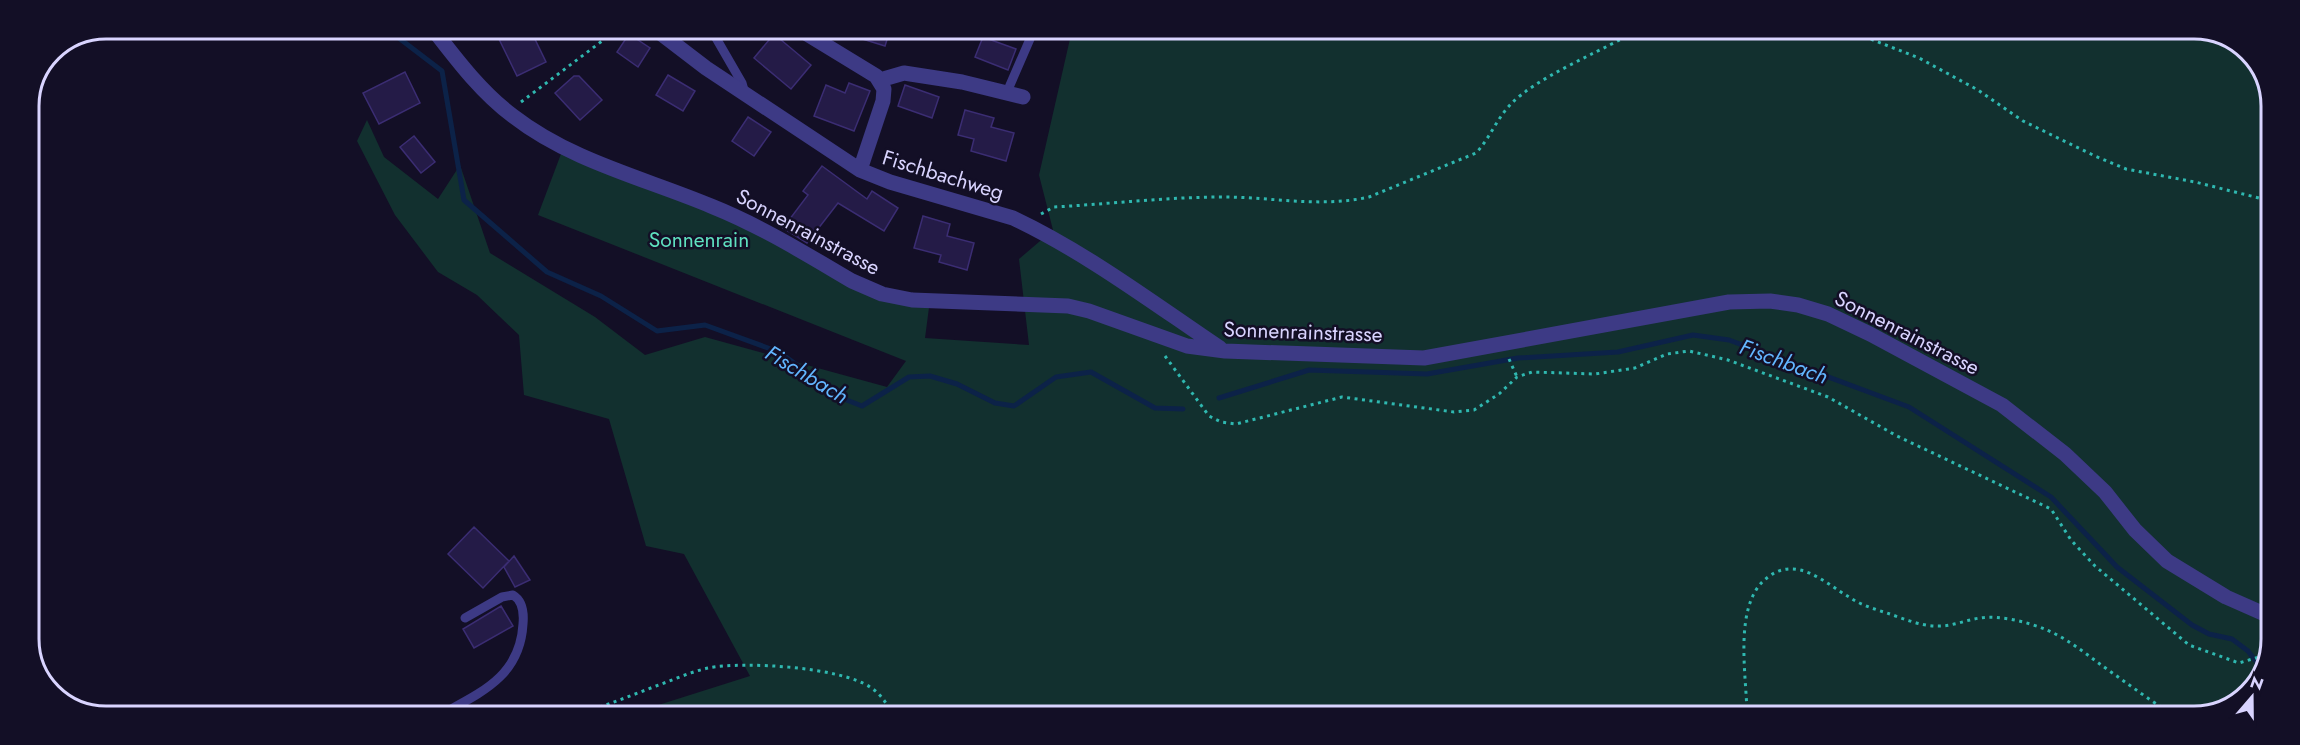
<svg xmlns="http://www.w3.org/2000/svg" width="2300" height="745" font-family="Jost,sans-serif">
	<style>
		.green { fill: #12302f }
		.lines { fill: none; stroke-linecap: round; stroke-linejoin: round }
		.stream { stroke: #0c2248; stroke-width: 5 }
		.building { fill: #241b47; stroke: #3b2d73; stroke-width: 1.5 }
		.path { stroke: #2fb8b0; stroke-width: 3; stroke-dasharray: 3 4.5; stroke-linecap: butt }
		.lane { stroke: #3d3a85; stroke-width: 9 }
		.street { stroke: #3d3a85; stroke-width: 15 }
		.labels { text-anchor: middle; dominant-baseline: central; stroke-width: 5; stroke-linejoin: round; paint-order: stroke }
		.street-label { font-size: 21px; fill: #d9d4ff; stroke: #130f26 }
		.park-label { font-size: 21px; fill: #5fe0c0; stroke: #130f26 }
		.water-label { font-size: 22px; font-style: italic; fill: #62b6ff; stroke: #130f26 }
		.rim { fill: none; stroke: #d9d4ff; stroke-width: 3 }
	</style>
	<rect width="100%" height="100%" fill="#130f26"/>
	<!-- green -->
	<path class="green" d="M1072,30l1143,1 40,27 16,42 -2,560 -27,40 -47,16 -1565,-2 120,-38 -66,-122 -38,-8 -37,-127 -85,-24 -5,-60 -42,-40 -39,-23 -43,-57 -38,-74 10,-21 17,37 54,42 22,-34 30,88 105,64 50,38 60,-18 182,50 19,-26 -368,-146 26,-69 122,50 166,85 78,19 -5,38 104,7 -10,-86 34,-29 -14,-55z"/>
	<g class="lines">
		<!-- stream -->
		<path class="stream" d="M387,29l55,42 22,129 83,72 54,24 56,35 48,-6 74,27 65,47 18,7 47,-29 21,-1 27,8 38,19 19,3 42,-29 35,-5 64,36 28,1
			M1219,398l90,-28 118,4 91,-16 100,-6 75,-17 36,5 180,67 142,90 66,70 75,58 17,9 23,5 16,12 14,18"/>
	</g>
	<!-- building -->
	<path class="building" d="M515,29h15l16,33 -29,14 -19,-39z
		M844,29l37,1h9l-5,16 -42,-13z
		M629,34l21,14 -12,19 -21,-15z
		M774,34l37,31 -20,24 -37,-31z
		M983,37l33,12 -8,21 -33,-13z
		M405,72l15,31 -41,21 -16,-31z
		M668,75l27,16 -12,20 -27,-16z
		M574,76h5l23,24 -22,20 -25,-27z
		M849,83l21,8 -16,40 -40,-15 12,-31 19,8z
		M905,85l34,12 -7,21 -34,-12z
		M965,110l29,8 -3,9 23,6 -8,28 -35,-10 3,-12 -16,-4z
		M748,117l23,15 -17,24 -22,-15z
		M414,136l21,26 -14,11 -21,-26z
		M822,166l45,33 5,-8 26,17 -14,23 -46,-28 -31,40 -24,-15 25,-33 -5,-4z
		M923,216l27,8 -3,12 27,7 -7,27 -28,-8 2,-7 -27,-7z
		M474,527l35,34 -26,27 -35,-34z
		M514,556l16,24 -15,7 -11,-20z
		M501,606l12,20 -39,22 -11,-19z"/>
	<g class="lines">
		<!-- path -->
		<path class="path" d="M1850,31l69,27 59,32 45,31 72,35 31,13 69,13 76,19
			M521,102l97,-73
			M1041,214l13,-7c56,-3 113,-10 169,-10 49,0 98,11 146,0l107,-44c14,-15 21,-35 35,-49 24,-25 81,-49 112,-66l9,-8
			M1165,356l44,60 12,6 15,2 106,-27 112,15 20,-2 25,-16 18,-17 15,-5 63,2 40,-6 32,-14 22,-3 39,9 100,37 69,39 154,73 20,31 24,26 94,79 50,18 30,-9
			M1509,359l8,18
			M578,714c27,-8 52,-18 78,-28 17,-6 34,-14 52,-18 36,-7 132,-1 162,19 11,7 17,17 23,28
			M1747,716c0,-39 -15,-113 21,-139 29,-22 57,6 81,20 12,8 25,12 38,16 15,5 33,13 49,13 15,1 29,-6 44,-8 20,-3 48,4 67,12 21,9 39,24 57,37 24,17 47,34 71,49"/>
		<!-- lane -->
		<path class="lane" d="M716,29v9l26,45 3,11
			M1007,92l23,-53
			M442,714c40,-22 78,-38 81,-90 1,-11 0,-23 -10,-29l-11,2 -37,21"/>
		<!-- street -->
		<path class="street" d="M433,29c24,31 48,63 80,87 58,45 131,62 198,90 50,20 95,48 141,75l30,13 30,6 156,6 21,5 98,35 38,5 199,7 305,-56 41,-1 28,4 30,9 42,20 132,71 63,49 40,38 30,38 32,31 59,36 43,19
			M655,29l51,39 154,102 30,12 123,36c74,35 140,85 207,130
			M799,29l77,47 8,13 -1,12 -23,69
			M880,80l24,-7 58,9 61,15"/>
	</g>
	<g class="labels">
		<!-- street labels -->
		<g class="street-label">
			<text transform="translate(943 175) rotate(17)">Fischbachweg</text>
			<text transform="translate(808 232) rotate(28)">Sonnenrainstrasse</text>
			<text transform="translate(1303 332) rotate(2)">Sonnenrainstrasse</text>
			<text transform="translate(1907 333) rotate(27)">Sonnenrainstrasse</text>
		</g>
		<!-- park labels -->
		<g class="park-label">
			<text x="699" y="240">Sonnenrain</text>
		</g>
		<!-- water labels -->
		<g class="water-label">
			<text transform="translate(1784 361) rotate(20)">Fischbach</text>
			<text transform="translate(807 374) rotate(31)">Fischbach</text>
		</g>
	</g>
	<!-- crop -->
	<path d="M0 0H2300V745H0ZM106 39H2194A67 67 0 0 1 2261 106V639A67 67 0 0 1 2194 706H106A67 67 0 0 1 39 639V106A67 67 0 0 1 106 39Z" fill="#130f26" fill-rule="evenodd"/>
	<path class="rim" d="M106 39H2194A67 67 0 0 1 2261 106V639A67 67 0 0 1 2194 706H106A67 67 0 0 1 39 639V106A67 67 0 0 1 106 39Z"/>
	<!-- north arrow -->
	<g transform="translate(2252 697) rotate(20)" stroke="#130f26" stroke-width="4.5" paint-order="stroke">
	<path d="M0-4.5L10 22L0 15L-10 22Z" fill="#d9d4ff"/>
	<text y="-9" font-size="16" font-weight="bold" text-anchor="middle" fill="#d9d4ff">N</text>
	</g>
</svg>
